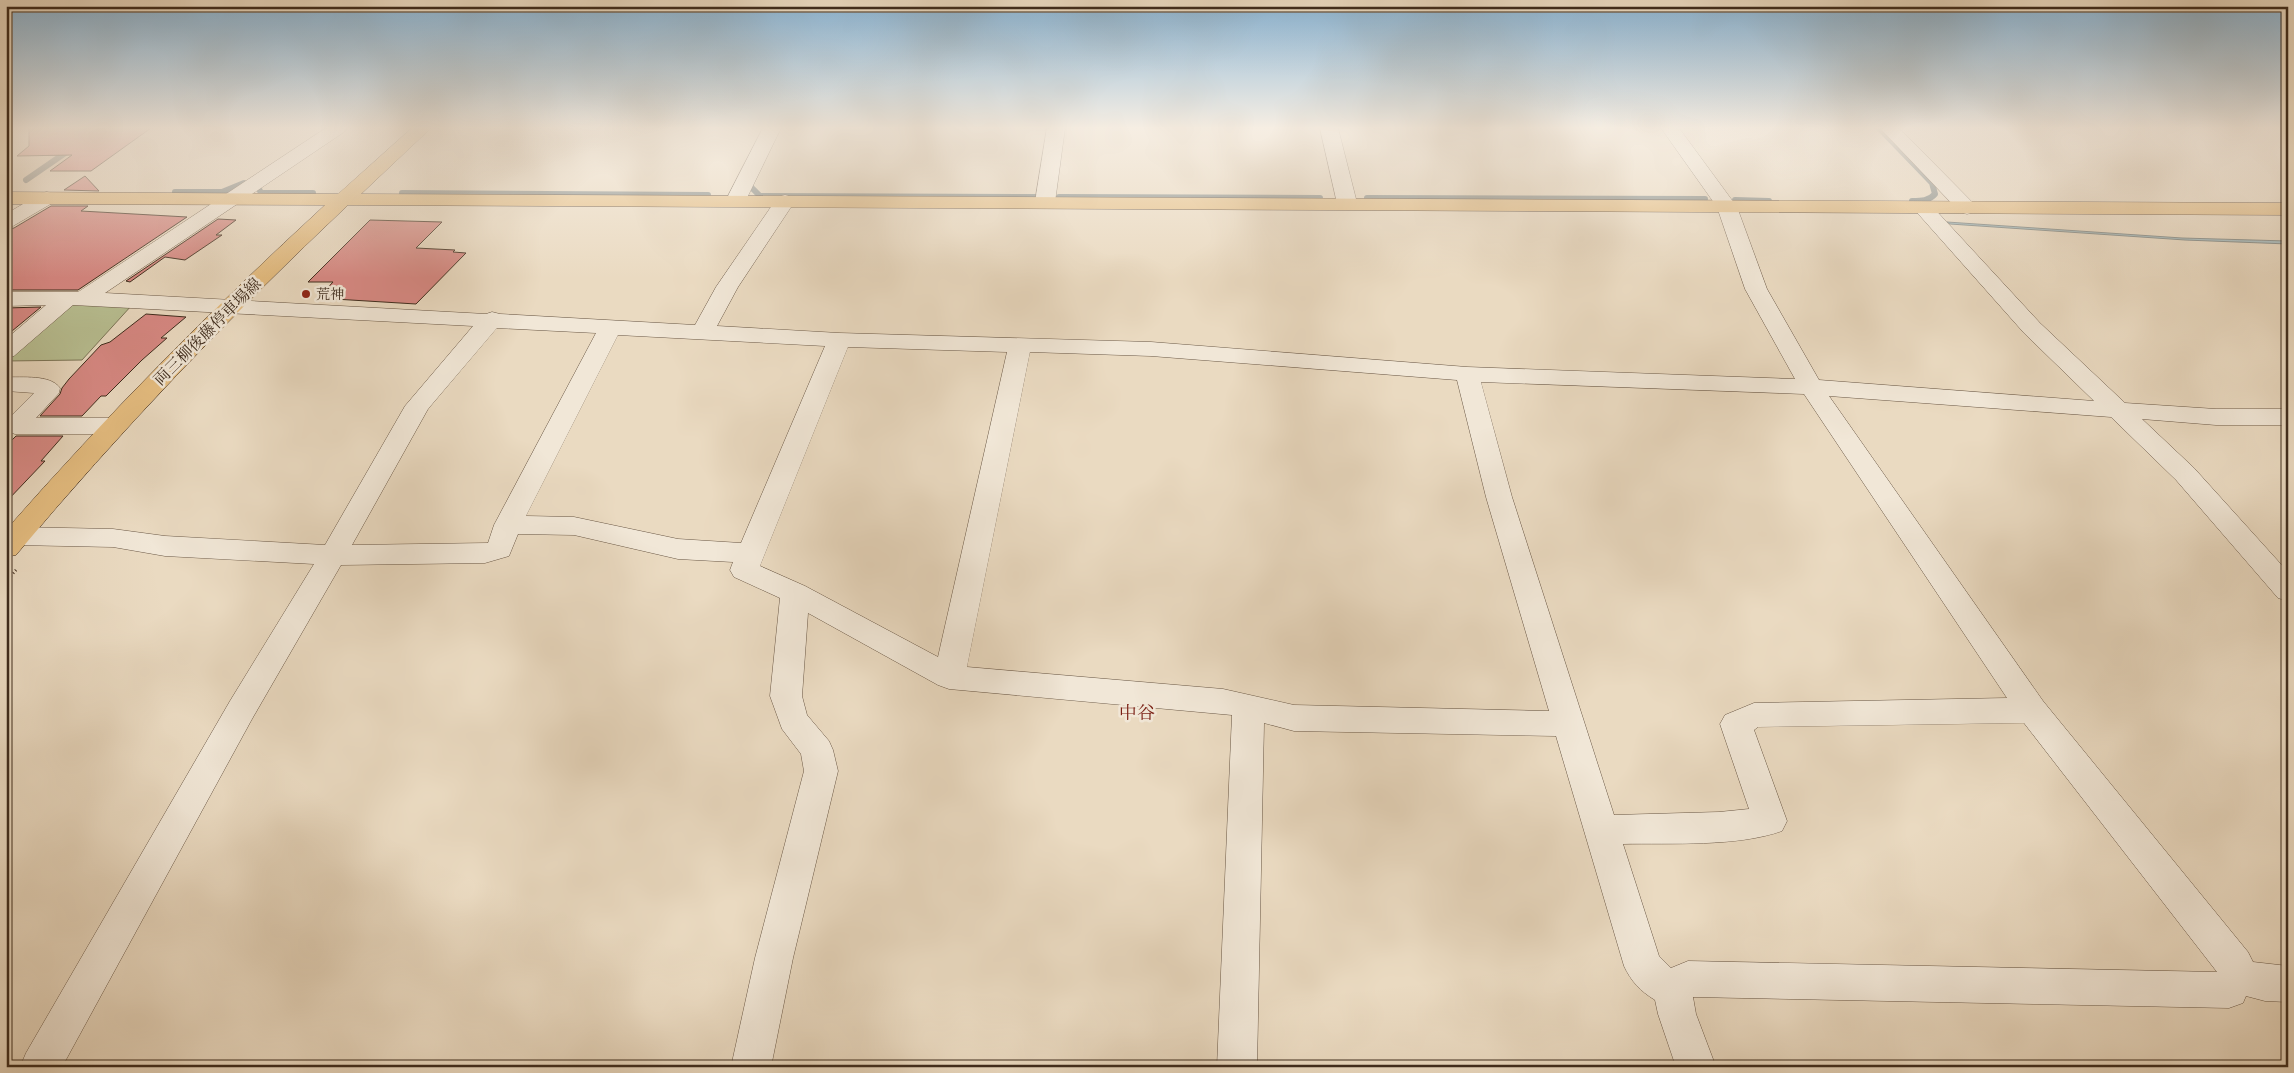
<svg xmlns="http://www.w3.org/2000/svg" width="2294" height="1073" font-family="'Gentium Book Plus','Noto Serif JP',serif">
	<style>
		.green { fill: #b8bf92; stroke: #7c7658 }
		.water { fill: #9db8be; stroke: #77807e }
		.lines { fill: none; stroke-linecap: round; stroke-linejoin: round }
		.stream { stroke: #77807e; stroke-width: 6 }
		.building { fill: #d88984; stroke: #3f2c1d }
		.minor-casing { stroke: #6a5846; stroke-width: 1 }
		.major-casing { stroke: #3f2c1d; stroke-width: 1 }
		.path { stroke: #3f2c1d; stroke-width: 3; stroke-dasharray: 1 2.5; stroke-linecap: butt }
		.minor { fill: #f1e7d7; fill-rule: evenodd }
		.major { fill: #e5bd80; fill-rule: evenodd }
		.poi-dot { fill: #8f2418; stroke: #f1e7d7; stroke-width: 2 }
		.labels { text-anchor: middle; dominant-baseline: central; stroke-width: 5; stroke-linejoin: round; paint-order: stroke }
		.far-poi-label { font-size: 14px; fill: #3f2c1d; stroke: #f1e7d7; text-anchor: start }
		.street-label { font-size: 16px; fill: #3f2c1d; stroke: #f1e7d7 }
		.neighbourhood-label { font-size: 18px; fill: #7a1f14; stroke: #f1e7d7 }
	</style>
	<rect width="100%" height="100%" fill="#eadac1"/>
	<filter id="stains"><feTurbulence type="fractalNoise" baseFrequency=".004" numOctaves="4"/><feColorMatrix values="0 0 0 0 .2 0 0 0 0 .09 0 0 0 0 .02 0 0 0 .5 -.17"/></filter>
	<radialGradient id="worn" r=".72"><stop offset=".6" stop-color="#630" stop-opacity="0"/><stop offset="1" stop-color="#630" stop-opacity=".3"/></radialGradient>
	<!-- green -->
	<path class="green" d="M65,304l67,1 -50,55 -76,1v-6z"/>
	<!-- water -->
	<path class="water" d="M1947,222l235,16 106,3v3l-103,-4 -235,-16z"/>
	<g class="lines">
		<!-- stream -->
		<path class="stream" d="M1879,128l53,55 3,11c-6,7 -14,7 -23,7
			M753,179l-4,6 11,11 279,1
			M26,180l45,-31
			M259,189l2,4h52
			M175,192h47l22,-9
			M402,193l306,2
			M1059,197l261,1
			M1367,198l338,1
			M1735,200l34,1"/>
	</g>
	<!-- building -->
	<path class="building" d="M29,128h122l-60,43h-41l22,-16 -55,1 12,-10z
		M85,176l14,15 -35,-1z
		M51,206h37l-7,5 106,6 -109,73h-72v-60l8,-2z
		M218,219l18,1 -20,15h6l-37,25 -20,-3 -35,25 -4,-1z
		M370,220l72,2 -26,26 39,2 -2,2 13,1 -50,51 -98,-6 15,-16h-25z
		M41,307l-35,29v-28z
		M146,314l40,3 -25,21h6l-25,22 -36,36h-5l-19,20h-42l20,-22 2,-6 7,-9 32,-34 9,-3z
		M16,436h47l-22,25h4l-39,41v-56z"/>
	<g class="lines">
		<defs>
			<path id="minor" d="M326,128h21l-3,4 -239,161 381,21 6,-2 8,2 195,11 21,-38 59,-86 3,-4 7,-2 7,2 3,4 -57,86 -21,39 122,7 312,9 316,25 328,12 -50,-90 -28,-82 -56,-79h18l58,79 30,82 52,91 275,21 -70,-68 -111,-125 3,-4 7,-2 7,2 110,119 85,80 91,6h72v16h-72l-74,-6 52,49 94,104v29l-10,-3 -102,-118 -65,-63 -282,-21 214,305 205,251 5,10 35,4v36l-23,-1 -19,-5 -3,7 -14,5 -536,-11 3,17 20,53h-40l-18,-53 -3,-14c-15,-9 -24,-19 -31,-34l-68,-230 -262,-5 -30,-8 -7,344h-40l15,-352 -283,-26 -11,-4 -130,-72 -6,83 5,19 22,26 4,9 5,21 -45,187 -22,109h-40l24,-109 49,-187 -3,-17 -19,-25 -12,-33 10,-98 -46,-21 -4,-7 3,-8 -55,-3 -104,-24 -56,-1 -9,22 -24,7 -144,2 -89,154 -190,348h-42l6,-14 204,-352 84,-137 -149,-8 -52,-9 -97,-2 -10,-2v-14l10,-2 97,2 52,7 160,9 80,-139 68,-80 -400,-21 -59,51 -8,2v-19l40,-34 -40,1v-14h72zM497,328l99,5 -102,192 -6,18 -136,2 76,-136zM618,335l207,11 -84,197 -63,-4 -104,-22 -48,-1zM848,347l159,5 -69,305 -133,-71 -45,-20zM1030,352l121,4 306,24 29,117 63,214 -255,-6 -71,-16 -256,-22zM1481,382l323,12 203,304 -253,5 -29,12 -5,9 29,85 -30,3 -105,3 -102,-318zM2024,723l193,249 -529,-11 -17,7 -12,-12 -36,-112c48,-1 114,3 159,-13l5,-10 -33,-91 4,-3z
				M763,128h18l-35,72 -3,4 -7,2 -7,-2 -3,-4z
				M1047,128h18l-10,74 -3,4 -7,2 -7,-2 -3,-4z
				M1320,128h18l19,75 -3,4 -7,2 -7,-2 -3,-4z
				M1880,128h19l75,76 3,4 -3,4 -7,2 -7,-2z
				M47,192l7,2 3,4 -3,4 -41,24 -7,2v-14l34,-20z
				M6,377c16,1 44,-3 54,11l-1,5 -23,25h78l9,3 3,5 -3,5 -9,3h-99l-9,-3v-10l28,-28 -28,-2z"/>
			<path id="major" d="M412,128h19l-70,66 1927,9v12l-1940,-10c-118,111 -228,226 -332,350l-10,2v-27c100,-114 207,-222 319,-325l-319,-1v-12l332,2z"/>
		</defs>
		<!-- minor casing -->
		<use href="#minor" class="minor-casing"/>
		<!-- major casing -->
		<use href="#major" class="major-casing"/>
		<!-- path -->
		<path class="path" d="M6,581l10,-11"/>
		<!-- minor -->
		<use href="#minor" class="minor"/>
		<!-- major -->
		<use href="#major" class="major"/>
	</g>
	<!-- sky -->
	<linearGradient id="sky" x2="0" y2="1"><stop stop-color="#8ab6d7"/><stop offset="0.46" stop-color="#f6eee3"/><stop offset="1" stop-color="#f6eee3" stop-opacity="0"/></linearGradient>
	<rect width="2294" height="278" fill="url(#sky)"/>
	<!-- markers -->
	<circle class="poi-dot" cx="306" cy="294" r="5"/>
	<g class="labels">
		<!-- far-poi labels -->
		<g class="far-poi-label">
			<text x="316" y="294">荒神</text>
		</g>
		<!-- street labels -->
		<g class="street-label">
			<text transform="translate(207 331) rotate(-45)">両三柳後藤停車場線</text>
		</g>
		<!-- neighbourhood labels -->
		<g class="neighbourhood-label">
			<text x="1137" y="712">中谷</text>
		</g>
	</g>
	<!-- margin -->
	<rect width="2294" height="1073" fill="none" stroke="#eadac1" stroke-width="25"/>
	<rect x="8" y="8" width="2279" height="1058" fill="none" stroke="#3f2c1d" stroke-width="2.5"/>
	<rect x="12" y="12" width="2269" height="1048" fill="none" stroke="#3f2c1d"/>
	<rect width="100%" height="100%" filter="url(#stains)"/>
	<rect width="100%" height="100%" fill="url(#worn)"/>
</svg>
